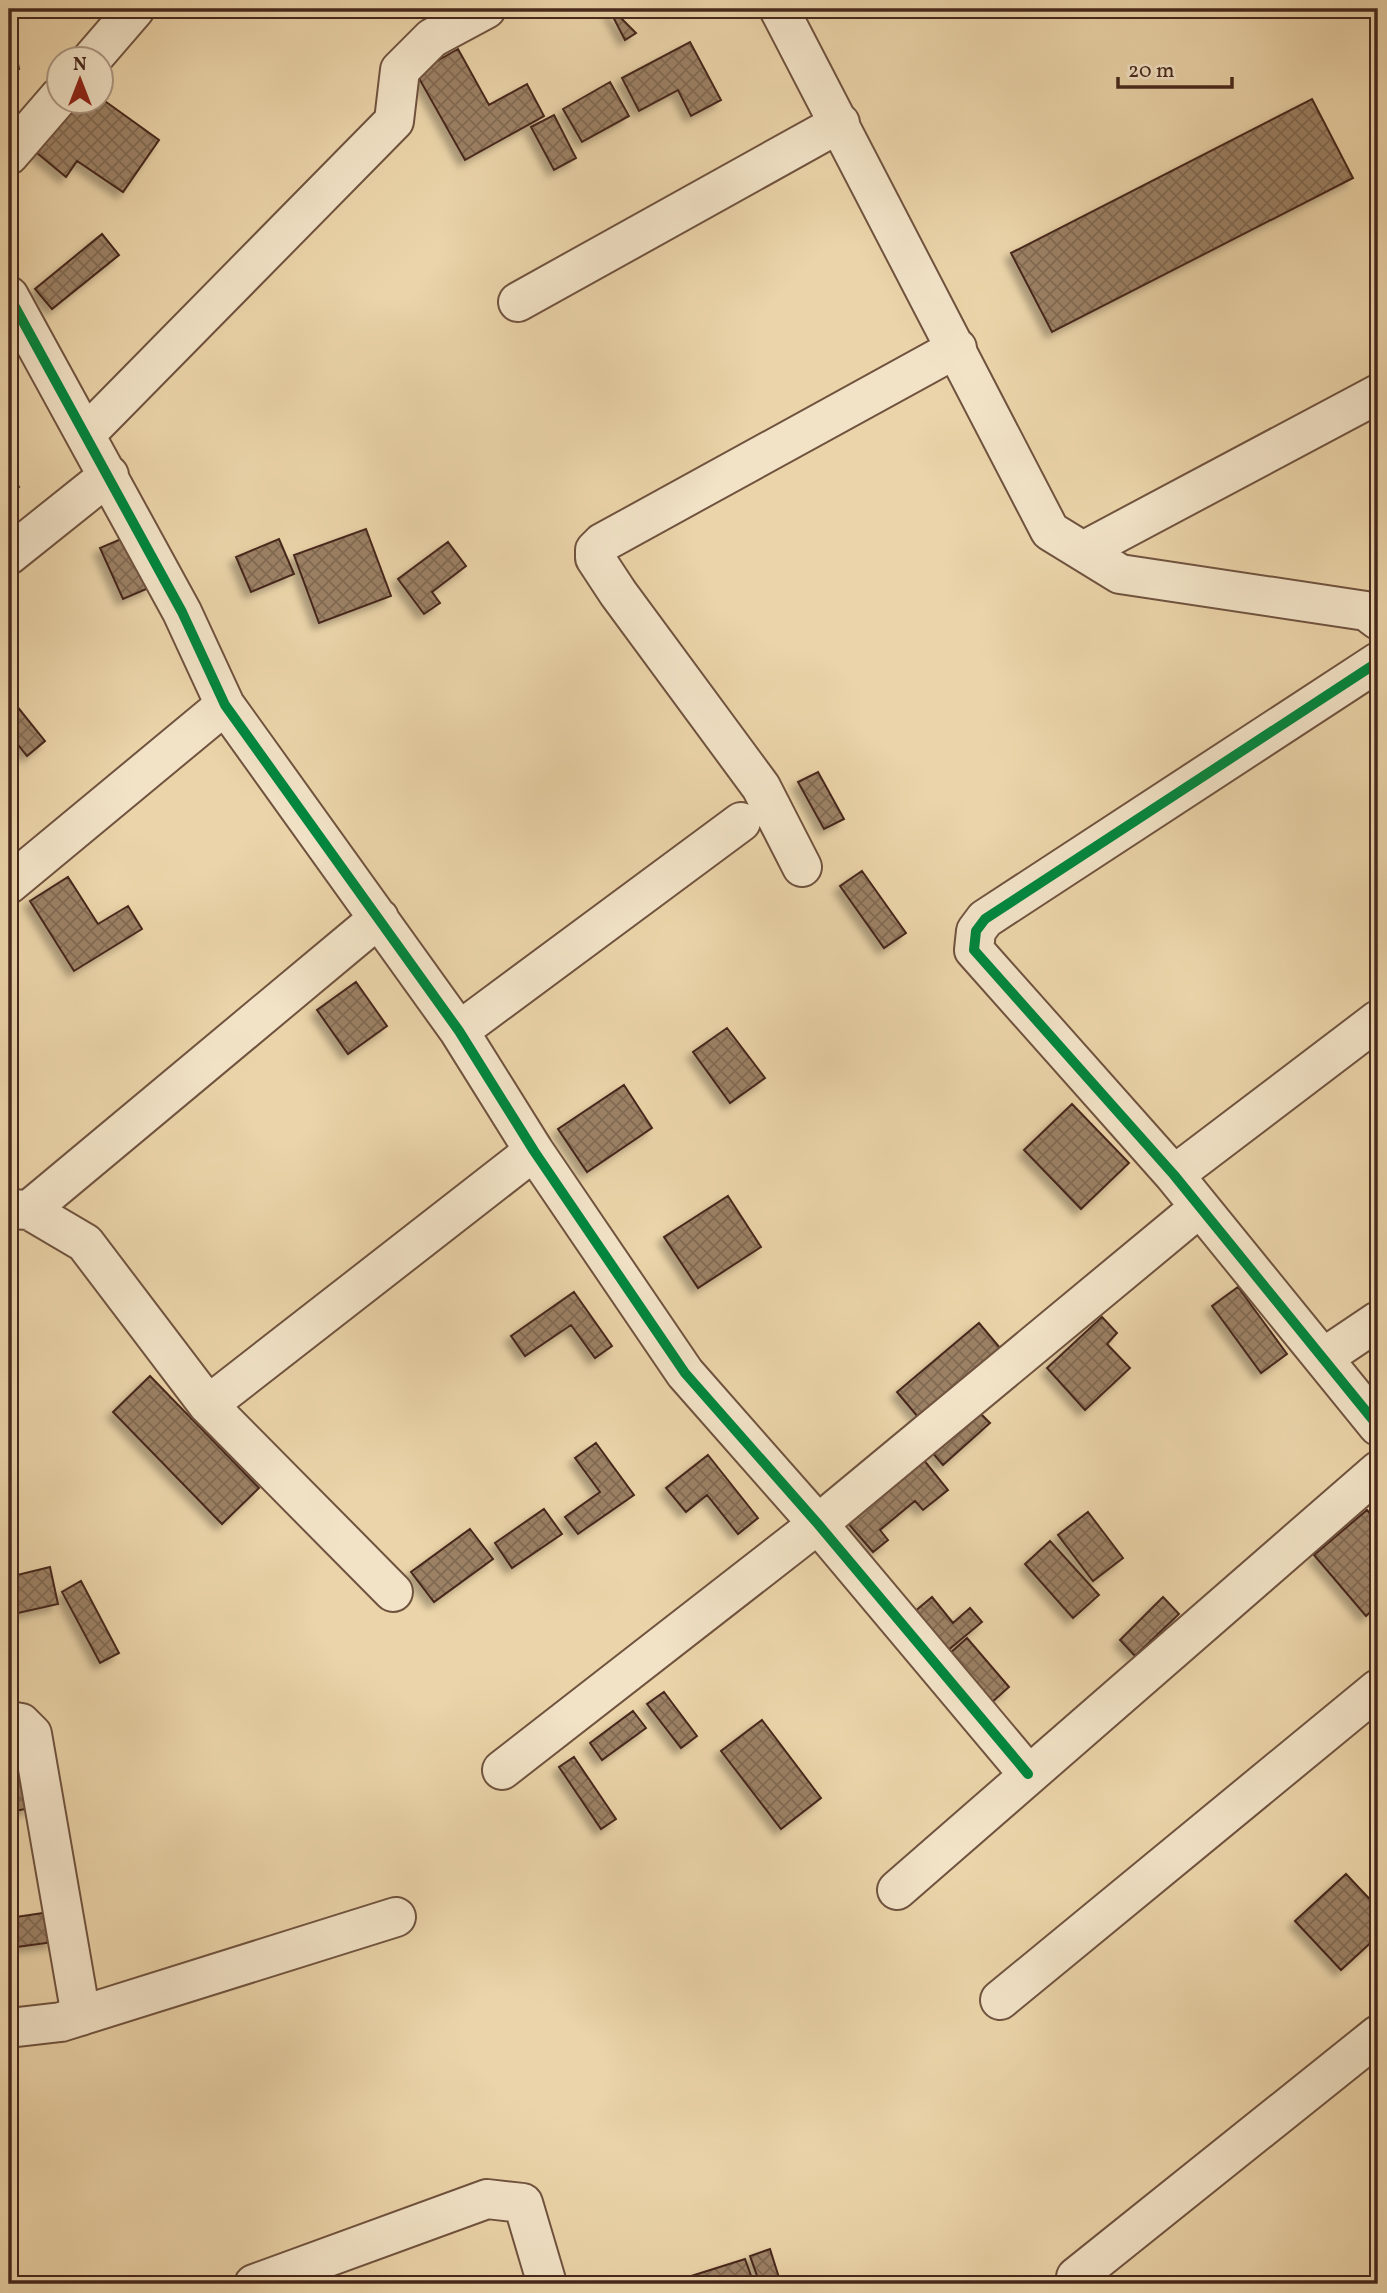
<svg xmlns="http://www.w3.org/2000/svg" width="1387" height="2293" font-family="Vollkorn,serif">
	<style>
		.building { fill: url(#building-cross-hatch); stroke: #47281c; stroke-width: 2; filter: url(#shadow) }
		.lines { fill: none; stroke-linecap: round; stroke-linejoin: round }
		.minor-casing { stroke: #70533f; stroke-width: 42 }
		.minor { stroke: #f2e3c7; stroke-width: 38 }
		.cycleway-casing { stroke: #f2e3c7; stroke-width: 15 }
		.cycleway { stroke: #00873e; stroke-width: 10 }
	</style>
	<defs>
		<pattern id="building-cross-hatch" width="8" height="8" patternUnits="userSpaceOnUse" patternTransform="scale(1.75)"><rect width="8" height="8" fill="#9c8165"/><path d="M0 0l8 8M0 8l8-8" fill="none" stroke="#816a52"/></pattern>
		<filter id="shadow"><feDropShadow dx="-6" dy="6" stdDeviation="3.5" flood-color="#0004"/></filter>
	</defs>
	<rect width="100%" height="100%" fill="#ebd4a9"/>
	<filter id="stains"><feTurbulence type="fractalNoise" baseFrequency=".00286" numOctaves="4"/><feColorMatrix values="0 0 0 0 .2 0 0 0 0 .09 0 0 0 0 .02 0 0 0 .5 -.17"/></filter>
	<radialGradient id="worn" r=".72"><stop offset=".6" stop-color="#630" stop-opacity="0"/><stop offset="1" stop-color="#630" stop-opacity=".3"/></radialGradient>
	<!-- building -->
	<path class="building" d="M609,9h3l24,24 -11,7z
		M9,15l10,54 -10,2z
		M690,42l31,58 -30,16 -13,-26 -39,21 -17,-33z
		M458,49l31,56 38,-21 17,32 -79,44 -49,-87z
		M610,82l19,34 -47,26 -19,-33z
		M102,99l57,41 -36,52 -46,-31 -11,16 -35,-29 31,-46z
		M1312,99l41,79 -301,154 -41,-79z
		M554,115l22,43 -22,12 -23,-43z
		M102,234l17,21 -67,54 -17,-20z
		M9,471l10,16 -10,6z
		M366,529l25,67 -72,27 -25,-68z
		M128,536l23,51 -28,12 -23,-51z
		M279,539l15,35 -43,18 -15,-35z
		M448,542l18,24 -34,26 8,11 -16,11 -26,-35z
		M12,700l33,41 -18,15 -16,-20 -2,2v-35z
		M818,772l26,47 -20,10 -26,-47z
		M862,871l44,62 -22,15 -44,-62z
		M68,877l30,47 30,-18 14,23 -68,42 -44,-70z
		M356,982l31,44 -39,28 -31,-44z
		M727,1028l38,50 -35,25 -37,-51z
		M624,1085l28,43 -65,44 -29,-43z
		M1072,1104l57,59 -48,46 -57,-59z
		M728,1196l33,51 -63,41 -34,-51z
		M1238,1287l49,67 -26,19 -49,-67z
		M574,1292l38,54 -17,12 -24,-33 -46,31 -14,-20z
		M1102,1317l15,16 -10,11 23,24 -45,42 -38,-42z
		M979,1323l21,25 -82,69 -21,-25z
		M9,1339h6v17h-6z
		M150,1376l109,112 -37,36 -109,-112z
		M977,1410l13,13 -47,42 -12,-14z
		M596,1443l38,52 -56,39 -13,-17 35,-25 -25,-34z
		M708,1455l50,63 -20,16 -31,-39 -21,17 -20,-24z
		M923,1459l25,31 -25,20 -8,-9 -35,29 8,10 -15,12 -26,-30z
		M544,1509l18,25 -50,34 -17,-25z
		M1367,1510l11,13v82l-12,11 -52,-61z
		M1088,1512l35,46 -30,23 -35,-46z
		M470,1529l23,30 -59,43 -23,-30z
		M1050,1541l49,54 -26,23 -48,-54z
		M50,1567l8,37 -49,11v-38z
		M81,1581l38,72 -19,10 -38,-71z
		M932,1597l21,26 17,-15 12,14 -35,29 -33,-39z
		M1163,1597l16,17 -44,42 -15,-16z
		M967,1638l42,49 -18,16 -42,-49z
		M664,1692l33,44 -16,12 -34,-44z
		M633,1711l13,17 -44,32 -12,-17z
		M762,1720l59,78 -40,31 -60,-78z
		M574,1757l42,62 -15,10 -42,-62z
		M24,1765l7,43 -22,4v-45z
		M1346,1874l32,34v28l-37,34 -46,-49z
		M50,1912l4,30 -45,6v-30z
		M770,2249l11,35h-21l-10,-28z
		M745,2259l9,25h-67l-2,-6z"/>
	<g class="lines">
		<defs>
			<path id="minor" d="M779,9l271,522 70,43 246,37 12,9
				M91,60l44,-51
				M9,155l51,-59
				M9,296l173,316 43,93 234,326 75,120 151,222 133,151 210,250
				M518,302l322,-179
				M85,435l309,-314 6,-51 32,-32 54,-29
				M1083,551l295,-157
				M9,555l100,-80
				M1378,662l-393,257 -9,12 -2,19 200,225 204,251
				M802,867l-41,-80 -143,-194 -23,-35v-8l7,-7 355,-195
				M9,884l216,-179
				M459,1031l282,-209
				M1174,1175l204,-155
				M9,1209l20,1 56,33 123,162 185,187
				M29,1210l350,-292
				M1323,1358l55,-37
				M208,1405l326,-254
				M9,1721l12,2 11,11 49,282
				M502,1770l316,-246 381,-316
				M897,1890l481,-419
				M1000,2000l378,-311
				M9,2028l52,-6 335,-105
				M1076,2277l302,-242
				M254,2284l233,-85 36,4 24,81"/>
		</defs>
		<!-- minor casing -->
		<use href="#minor" class="minor-casing"/>
		<!-- minor -->
		<use href="#minor" class="minor"/>
		<defs>
			<path id="cycleway" d="M9,296l173,316 43,93 234,326 75,120 151,222 133,151 210,250
				M1378,662l-393,257 -9,12 -2,19 200,225 204,251"/>
		</defs>
		<!-- cycleway casing -->
		<use href="#cycleway" class="cycleway-casing"/>
		<!-- cycleway -->
		<use href="#cycleway" class="cycleway"/>
	</g>
	<!-- margin -->
	<rect width="1387" height="2293" fill="none" stroke="#ebd4a9" stroke-width="35"/>
	<rect x="10" y="10" width="1366" height="2272" fill="none" stroke="#47281c" stroke-width="3.5"/>
	<rect x="18" y="18" width="1352" height="2258" fill="none" stroke="#47281c" stroke-width="2"/>
	<!-- north arrow -->
	<g transform="translate(80 80)"><circle r="33" fill="#f2e3c7" stroke="#ae9883" stroke-width="2"/>
	<path d="M0-5L12 26L0 18L-12 26Z" fill="#8f2418"/>
	<text y="-10" font-size="19" font-weight="bold" text-anchor="middle" fill="#47281c">N</text>
	</g>
	<!-- scale -->
	<path d="M1118 77v10h114v-10" fill="none" stroke="#47281c" stroke-width="3.5"/>
	<text x="1128" y="77" font-size="21" fill="#47281c" stroke="#f2e3c7" stroke-width="5" paint-order="stroke">20 m</text>
	<rect width="100%" height="100%" filter="url(#stains)"/>
	<rect width="100%" height="100%" fill="url(#worn)"/>
</svg>
